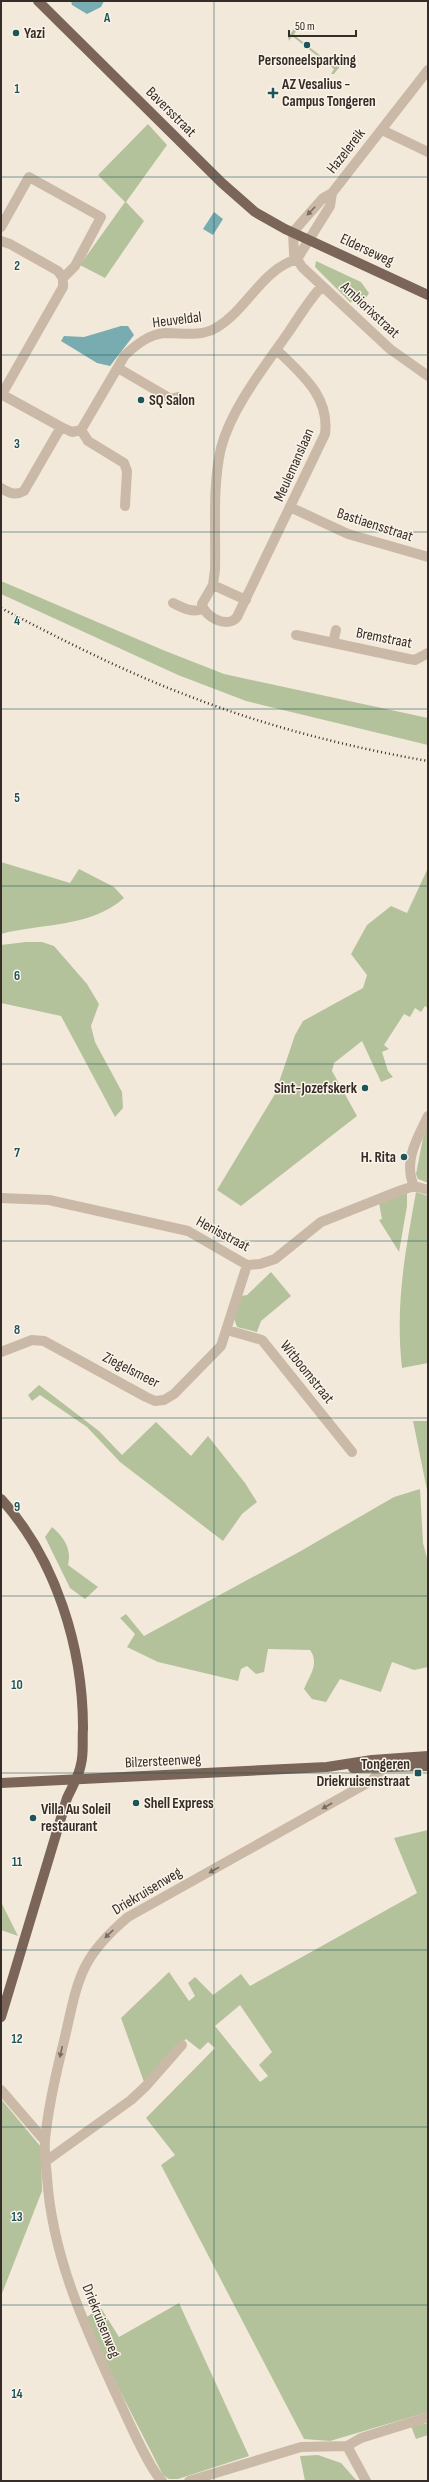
<svg xmlns="http://www.w3.org/2000/svg" width="429" height="2482" font-family="'Sofia Sans Condensed',sans-serif">
	<style>
		.green { fill: #b4c29b; fill-rule: evenodd }
		.water { fill: #79acb1 }
		.lines { fill: none; stroke-linecap: round; stroke-linejoin: round }
		.minor { stroke: #cbb9a7; stroke-width: 10 }
		.major { stroke: #7a6558; stroke-width: 10 }
		.rail { stroke: #372d28; stroke-width: 2.5; stroke-dasharray: 1 3; stroke-linecap: butt }
		.oneway { fill: #7a6c61 }
		.grid { fill: none; stroke: #1c545a; stroke-width: 1; stroke-opacity: 0.55 }
		.poi-dot { fill: #1c545a; stroke: #faf3e8; stroke-width: 1.5 }
		.labels { text-anchor: middle; dominant-baseline: central; stroke-width: 3; stroke-linejoin: round; paint-order: stroke }
		.poi-label { font-size: 15px; font-weight: bold; fill: #372d28; stroke: #faf3e8; text-anchor: start }
		.street-label { font-size: 15px; fill: #372d28; stroke: #faf3e8 }
		.grid-label { font-size: 13px; text-anchor: middle; font-weight: bold; fill: #1c545a; stroke: #faf3e8; stroke-width: 3; stroke-linejoin: round; paint-order: stroke }
	</style>
	<rect width="100%" height="100%" fill="#f3e9db"/>
	<!-- green -->
	<path class="green" d="M294,29h3l-3,6 41,32 4,-5 2,3 -7,9h-3l3,-5 -42,-33 -3,5 -1,-4z
		M148,124l19,21 -41,57 18,19 -39,57 -25,-13 45,-63 -27,-27z
		M316,261l45,21 8,11 -5,8 -14,1 -35,-35z
		M1,581l162,69 61,24 204,44v27l-182,-44 -68,-26 -177,-81z
		M1,862l69,21 9,-14 35,18 10,11c-34,30 -82,25 -123,36z
		M428,868v140l-3,-2 -4,6 -6,-4 -5,9 -6,-3 -20,31 5,4 -7,3 6,19 5,6 -12,5 -19,-41 -28,22 -2,8 25,45 -116,90 -24,-16 58,-96 20,-59 8,-14 60,-33 4,-13 -16,-21 16,-29 24,-19 16,7z
		M26,942h16l12,4 33,38 12,20 -8,22 4,16 27,50 1,16 -8,9 -54,-101 -60,-13v-58z
		M428,1125v58l-10,-4 -2,-5 7,-36z
		M407,1192v14l-8,46 -20,-32 3,-1 -3,-16z
		M416,1192l12,4v167l-26,5c-7,-64 3,-114 14,-176z
		M271,1272l20,24 -30,25 -4,11 -20,-5 -3,-9 7,-22 6,-1z
		M39,1385l60,46 23,24 34,-33 35,34 17,-20 37,47 12,19 -15,12 -19,27 -103,-79 -33,-35 -47,-32 -8,6 -4,-6z
		M413,1421h15v74z
		M420,1489l3,54 5,19v105l-14,3 -22,-8 -11,30 -41,-13 -14,23 -14,-3 -8,-10c5,-13 16,-25 6,-39l-42,-1 -4,23 -8,2 -9,-8 -6,3 -3,12 -80,-19 -31,-15 8,-13 -15,-16 6,-4 18,22 155,-84 95,-55z
		M52,1527c12,10 20,22 16,38l30,22 -13,12 -15,-11 -25,-51z
		M428,1830v582l-98,29 -26,-2 -143,-274 14,-10 -29,-37 69,-70 -7,-6 -8,8 -14,-11 -42,43 -23,-64 48,-46 20,29 6,-5 -7,-13 7,-6 18,18 28,-21 9,12 167,-93 -23,-55zM240,2005l32,47 -13,13 9,11 -8,6 -45,-56z
		M1,1902l17,34 -17,-6z
		M1,2099l40,48 1,44 -41,105z
		M179,2303l70,153 -71,23h-9l-6,-4 -68,-133 -10,-24 16,-10 18,29z
		M428,2423v12l-12,4 -5,-13z
		M318,2455l23,8 16,18h-52l-5,-25z"/>
	<!-- water -->
	<path class="water" d="M71,1h33l-3,6 -14,7 -15,-9z
		M214,212l9,7 -10,16 -10,-6z
		M121,326h7l6,9 -24,31 -13,-3 -36,-22 3,-5 20,1z"/>
	<g class="lines">
		<!-- minor -->
		<path class="minor" d="M428,70l-96,123 -9,5 -30,34 1,22 8,13 88,82 38,27
			M382,130l46,22
			M1,227l28,-50 72,40 -26,49 -12,12
			M1,241l9,3 48,27 5,7v9l-61,107
			M297,259l33,-53 2,-13
			M277,350c24,24 53,46 48,84l-88,183c-9,12 -33,0 -35,-13l11,-19 2,-15c1,-40 -3,-83 6,-122 10,-39 44,-82 67,-115 11,-16 21,-33 34,-47
			M118,368l53,31 7,-2
			M1,394l60,33 11,5 9,-2 44,-75c11,-10 24,-21 40,-22 18,0 35,4 51,-5 32,-19 45,-58 81,-69
			M81,430l7,11 36,22 3,8 -2,35
			M1,488c8,5 14,8 23,3l37,-64
			M292,508l56,26 80,23
			M213,585l33,15
			M173,603c10,5 18,10 30,6
			M296,635l113,24 6,1 13,-7
			M333,643l3,-13
			M414,1186c-11,-25 3,-47 14,-70
			M1,1198l48,2 139,31 59,34 13,-1 15,-5 46,-37 78,-31 15,-5 14,4
			M227,1330l35,10 90,112
			M1,1352l31,-12 12,1 102,56 9,4 9,-1 10,-6 47,-48 26,-81
			M1,2090l44,51
			M46,2161l85,-61 15,-14 36,-41
			M347,2446l19,35
			M162,2481c-13,-12 -37,-68 -46,-87 -32,-69 -64,-139 -69,-217 -1,-12 -3,-25 -2,-37 3,-33 11,-67 19,-99 14,-60 14,-82 64,-124l243,-136 9,-9 1,-12
			M189,2481l112,-34 46,-1 14,-8 67,-21"/>
		<!-- major -->
		<path class="major" d="M38,1l184,182 33,29 30,17 143,66
			M1,1499c55,60 82,149 82,229 -1,12 1,25 -2,36 -2,12 -9,23 -14,34l-66,219
			M353,1768l75,-2
			M1,1783l326,-16 45,-7 56,-4"/>
		<!-- rail -->
		<path class="rail" d="M1,608c63,33 126,65 193,90 75,29 154,49 234,63"/>
	</g>
	<!-- one-way arrows -->
	<defs><path id="oneway-solid" d="M-6-.8H1V-3.2L6.5 0L1 3.2V.8H-6Z"/></defs>
	<g class="oneway">
		<use href="#oneway-solid" transform="translate(311 211) rotate(134)"/>
		<use href="#oneway-solid" transform="translate(327 1806) rotate(150)"/>
		<use href="#oneway-solid" transform="translate(214 1870) rotate(151)"/>
		<use href="#oneway-solid" transform="translate(109 1934) rotate(137)"/>
		<use href="#oneway-solid" transform="translate(61 2052) rotate(103)"/>
	</g>
	<!-- grid -->
	<path class="grid" d="M214,1v2480M1,177h427M1,355h427M1,532h427M1,709h427M1,886h427M1,1064h427M1,1241h427M1,1418h427M1,1596h427M1,1773h427M1,1950h427M1,2127h427M1,2305h427"/>
	<!-- markers -->
	<g class="poi-dot">
		<circle cx="16" cy="33" r="4"/>
		<circle cx="307" cy="45" r="4"/>
		<path d="M271 87h4v4h4v4h-4v4h-4v-4h-4v-4h4z"/>
		<circle cx="141" cy="400" r="4"/>
		<circle cx="365" cy="1088" r="4"/>
		<circle cx="404" cy="1157" r="4"/>
		<rect x="414" y="1769" width="8" height="8" rx="2"/>
		<circle cx="136" cy="1803" r="4"/>
		<circle cx="33" cy="1818" r="4"/>
	</g>
	<g class="labels">
		<!-- poi labels -->
		<g class="poi-label">
			<text x="24" y="33">Yazi</text>
			<text x="307" y="60" text-anchor="middle">Personeelsparking</text>
			<text x="282" y="84">AZ Vesalius -<tspan x="282" dy="17">Campus Tongeren</tspan></text>
			<text x="149" y="400">SQ Salon</text>
			<text x="357" y="1088" text-anchor="end">Sint-Jozefskerk</text>
			<text x="396" y="1157" text-anchor="end">H. Rita</text>
			<text x="410" y="1764" text-anchor="end">Tongeren<tspan x="410" dy="17">Driekruisenstraat</tspan></text>
			<text x="144" y="1803">Shell Express</text>
			<text x="41" y="1809">Villa Au Soleil<tspan x="41" dy="17">restaurant</tspan></text>
		</g>
		<!-- street labels -->
		<g class="street-label">
			<text transform="translate(171 112) rotate(45)">Baversstraat</text>
			<text transform="translate(346 151) rotate(-52)">Hazelereik</text>
			<text transform="translate(367 250) rotate(25)">Elderseweg</text>
			<text transform="translate(370 310) rotate(43)">Ambiorixstraat</text>
			<text transform="translate(177 320) rotate(-7)">Heuveldal</text>
			<text transform="translate(294 465) rotate(-66)">Meulemanslaan</text>
			<text transform="translate(375 525) rotate(18)">Bastiaensstraat</text>
			<text transform="translate(384 638) rotate(11)">Bremstraat</text>
			<text transform="translate(223 1234) rotate(28)">Henisstraat</text>
			<text transform="translate(131 1370) rotate(27)">Ziegelsmeer</text>
			<text transform="translate(307 1372) rotate(51)">Witboomstraat</text>
			<text transform="translate(163 1761) rotate(-3)">Bilzersteenweg</text>
			<text transform="translate(147 1891) rotate(-31)">Driekruisenweg</text>
			<text transform="translate(101 2321) rotate(68)">Driekruisenweg</text>
		</g>
	</g>
	<g class="grid-label">
		<text x="107" y="22">A</text>
		<text x="17" y="93">1</text>
		<text x="17" y="270">2</text>
		<text x="17" y="448">3</text>
		<text x="17" y="625">4</text>
		<text x="17" y="802">5</text>
		<text x="17" y="980">6</text>
		<text x="17" y="1157">7</text>
		<text x="17" y="1334">8</text>
		<text x="17" y="1511">9</text>
		<text x="17" y="1689">10</text>
		<text x="17" y="1866">11</text>
		<text x="17" y="2043">12</text>
		<text x="17" y="2221">13</text>
		<text x="17" y="2398">14</text>
	</g>
	<!-- border -->
	<rect width="429" height="2482" fill="none" stroke="#372d28" stroke-width="4"/>
	<!-- scale -->
	<path d="M289 30v6h67v-6" fill="none" stroke="#372d28" stroke-width="2"/>
	<text x="295" y="30" font-size="12" fill="#372d28" stroke="#faf3e8" stroke-width="3" paint-order="stroke">50 m</text>
</svg>
